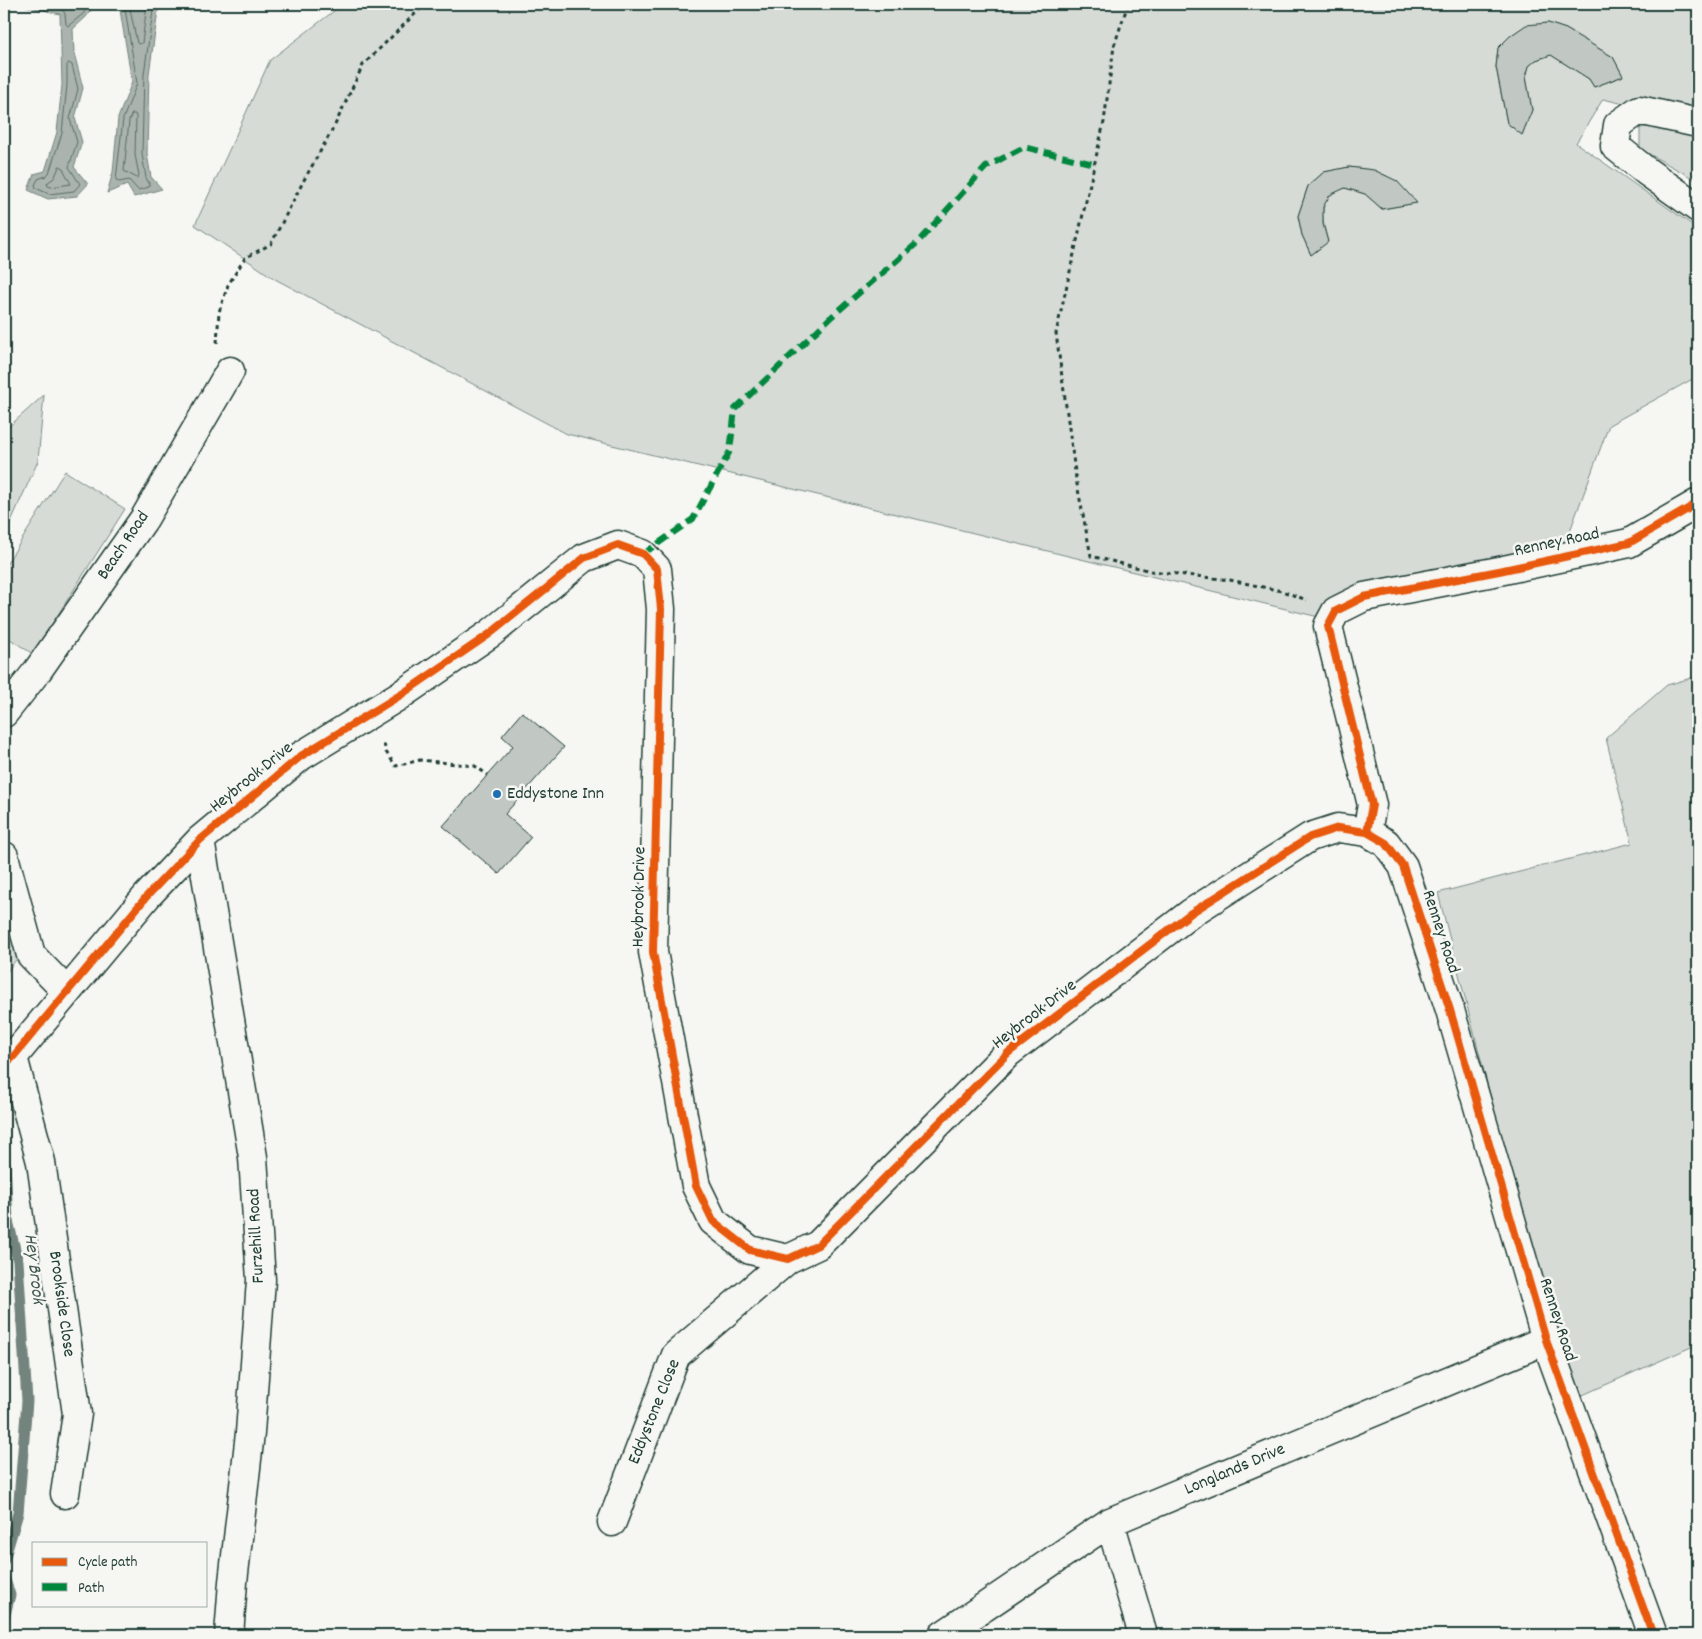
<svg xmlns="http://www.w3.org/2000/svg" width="1702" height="1639" font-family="Dekko,sans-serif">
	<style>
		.green { fill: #d6dbd6; stroke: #7a8c85; fill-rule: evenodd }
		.water { fill: #aab3ae; stroke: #72847d }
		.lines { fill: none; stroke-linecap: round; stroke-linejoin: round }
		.shore { stroke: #576c65; stroke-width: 1 }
		.stream { stroke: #72847d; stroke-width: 11 }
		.building { fill: #c1c8c3; stroke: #1f3d34 }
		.minor-casing { stroke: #1f3d34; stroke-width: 31 }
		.path { stroke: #1f3d34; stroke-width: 3; stroke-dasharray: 4 4; stroke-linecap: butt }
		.minor { stroke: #f6f6f2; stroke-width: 28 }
		.quiet { stroke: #00873e; stroke-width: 6; stroke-dasharray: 12 6; stroke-linecap: butt }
		.cycleway-casing { stroke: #f6f6f2; stroke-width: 11 }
		.cycleway { stroke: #e8590c; stroke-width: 8 }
		.poi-dot { fill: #1f6fb2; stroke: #f6f6f2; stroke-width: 2 }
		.labels { text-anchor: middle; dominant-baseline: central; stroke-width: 5; stroke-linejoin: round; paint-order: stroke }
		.street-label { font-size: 18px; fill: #1f3d34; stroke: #f6f6f2 }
		.poi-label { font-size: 18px; fill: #1f3d34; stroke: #f6f6f2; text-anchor: start }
		.water-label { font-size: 19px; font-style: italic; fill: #425a52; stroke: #f6f6f2 }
	</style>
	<rect width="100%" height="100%" fill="#f6f6f2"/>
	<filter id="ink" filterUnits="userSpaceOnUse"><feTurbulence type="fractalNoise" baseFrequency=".02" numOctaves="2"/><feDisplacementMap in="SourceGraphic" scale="10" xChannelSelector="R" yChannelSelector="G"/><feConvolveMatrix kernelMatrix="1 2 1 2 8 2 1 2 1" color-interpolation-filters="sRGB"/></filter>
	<g filter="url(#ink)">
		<!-- green -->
		<path class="green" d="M343,4h1355v117l-95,-22 -27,44 122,86v147l-89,49 -49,133 -229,62 -764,-186 -292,-155 -80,-54 75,-165zM1548,23l18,6 47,28 10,19 -29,11 -5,-8 -38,-24 -15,5 -7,6 -3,11 6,33 -10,25 -15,-12 -11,-56 2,-19 12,-12 16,-10zM1349,167c36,4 43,9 67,36l-34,6 -17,-15 -20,-6c-5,2 -12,4 -15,7 -12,12 -6,33 -2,46l-17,14 -9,-20 -4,-19 10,-30 16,-14z
			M1654,126l44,7v48l-58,-32v-21z
			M44,395l-6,66 -34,76v-106z
			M65,471l60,38 -92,145 -29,-19v-67z
			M1698,676v668l-129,57 -131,-508 194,-50 -26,-105 61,-53z
			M4,889l14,68 -14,19z"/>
		<!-- water -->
		<path class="water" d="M18,4h77l-9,13 -13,12 1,24 9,35 -8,30 7,24 -8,25 14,17 -11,12 -29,3 -20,-9 6,-16 11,-3 12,-39 5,-47 -2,-71z
			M115,4h44l-10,70 -2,80 4,23 11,12 -28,8 -7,-12 -20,8 6,-21 5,-54 14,-36 -12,-72z"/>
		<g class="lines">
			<!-- shore -->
			<path class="shore" d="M36,4l27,6 2,4 1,10 2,2 15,-12 6,-10
				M122,4l3,5 12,74 -14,36 -7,61 3,2 10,-2 9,10 11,-3 1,-2 -4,-7 -4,-24 2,-80 10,-70
				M129,4l8,39 2,1 3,-1 5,-39
				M69,63l3,2 6,24 -8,30 7,23 -8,25 11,17 -6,7 -25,3 -13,-6 -1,-3 3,-6 8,-3 3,-3 13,-40 5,-48v-19z
				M132,114h3l1,2 -1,39 4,20 -2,3 -13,-7 5,-50z
				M60,166l2,1 9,17 -20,3 -3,-1 -1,-3 7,-5z"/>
			<!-- stream -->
			<path class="stream" d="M4,1160l1,4 3,57 10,40 9,140 -9,112 -14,47
				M4,1577l6,18 -6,23"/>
		</g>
		<!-- building -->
		<path class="building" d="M1548,23l18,6 47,28 10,19 -29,11 -5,-8 -38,-24 -15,5 -7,6 -3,11 6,33 -10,25 -15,-12 -11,-56 2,-19 12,-12 16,-11z
			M1349,167l25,3 23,11 20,22 -35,6 -17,-15 -20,-6 -15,7 -7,12v17l5,18 -17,13 -9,-20 -4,-19 10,-30 16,-14z
			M522,712l42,35 -59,67 26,23 -32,37 -56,-48 70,-80 -11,-10z"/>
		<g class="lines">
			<defs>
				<path id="minor" d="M1698,123l-59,-13 -21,15 -3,21 31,25 52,37
					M4,713l34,-43 106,-151 86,-148
					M200,840l53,317 8,123 -11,153 -17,149 -4,53
					M4,856l27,99 36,37
					M13,1057l28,105 36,252 -12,80
					M4,1065l9,-8 134,-161 53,-56 101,-84 101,-62 89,-61 93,-75 34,-13 25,9 14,15 4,40 -8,343 43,234 17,35 37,29 38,9 30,-14 190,-192 183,-140 119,-76 28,-9 29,4
					M612,1522l64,-167 112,-96
					M1110,1522l33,113
					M943,1635l167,-113 436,-182
					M1653,1635l-107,-295 -96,-330 -47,-144 -17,-23 -19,-11 5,-27 -44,-179 8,-15 28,-14 135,-26 130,-28 69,-40"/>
			</defs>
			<!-- minor casing -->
			<use href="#minor" class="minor-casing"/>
			<!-- path -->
			<path class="path" d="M1128,4l-14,42 -10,76 -48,211 20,146 15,77 60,15 79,9 52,11 25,9
				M217,343l2,-31 9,-27 17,-27 26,-14 33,-64 30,-53 29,-62 62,-61
				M384,744l2,8 10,14 24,-6 55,6 13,9"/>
			<!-- minor -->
			<use href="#minor" class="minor"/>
			<!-- quiet -->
			<path class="quiet" d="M643,554l50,-35 37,-68 5,-42 95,-91 86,-74 70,-77 38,-20 70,17"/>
			<defs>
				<path id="cycleway" d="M4,1065l9,-8 134,-161 53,-56 101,-84 101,-62 89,-61 93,-75 34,-13 25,9 14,15 4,40 -8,343 43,234 17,35 37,29 38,9 30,-14 190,-192 183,-140 119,-76 28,-9 29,4
					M1653,1635l-107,-295 -96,-330 -47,-144 -17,-23 -19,-11 5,-27 -44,-179 8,-15 28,-14 135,-26 130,-28 69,-40"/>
			</defs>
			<!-- cycleway casing -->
			<use href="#cycleway" class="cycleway-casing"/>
			<!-- cycleway -->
			<use href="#cycleway" class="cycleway"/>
		</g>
	</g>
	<!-- markers -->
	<circle class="poi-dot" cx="497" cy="794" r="5"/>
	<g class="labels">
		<!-- street labels -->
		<g class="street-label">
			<text transform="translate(1557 543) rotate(-12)">Renney Road</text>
			<text transform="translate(124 546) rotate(-56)">Beach Road</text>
			<text transform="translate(252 778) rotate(-39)">Heybrook Drive</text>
			<text transform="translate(640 897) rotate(-89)">Heybrook Drive</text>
			<text transform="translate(1440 932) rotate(72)">Renney Road</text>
			<text transform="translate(1035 1015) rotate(-38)">Heybrook Drive</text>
			<text transform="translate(257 1236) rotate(-93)">Furzehill Road</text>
			<text transform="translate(61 1304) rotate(82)">Brookside Close</text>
			<text transform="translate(1557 1320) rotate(72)">Renney Road</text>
			<text transform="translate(655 1412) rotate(-68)">Eddystone Close</text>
			<text transform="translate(1235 1470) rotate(-23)">Longlands Drive</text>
		</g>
		<!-- poi labels -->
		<g class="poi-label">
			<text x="507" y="794">Eddystone Inn</text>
		</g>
		<!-- water labels -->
		<g class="water-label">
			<text transform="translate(33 1269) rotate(83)">Hey Brook</text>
		</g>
	</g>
	<!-- margin -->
	<rect width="1702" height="1639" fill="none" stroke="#f6f6f2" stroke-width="20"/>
	<rect x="10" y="10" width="1682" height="1619" fill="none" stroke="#1f3d34" stroke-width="2" filter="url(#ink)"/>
	<!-- legend -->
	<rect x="32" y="1542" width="175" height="65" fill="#f6f6f2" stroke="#a0aca6"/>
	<rect x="42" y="1558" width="25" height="8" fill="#e8590c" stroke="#a0aca6"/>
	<text x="78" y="1566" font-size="15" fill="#1f3d34">Cycle path</text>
	<rect x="42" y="1583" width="25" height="8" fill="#00873e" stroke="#a0aca6"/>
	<text x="78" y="1592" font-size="15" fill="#1f3d34">Path</text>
</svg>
